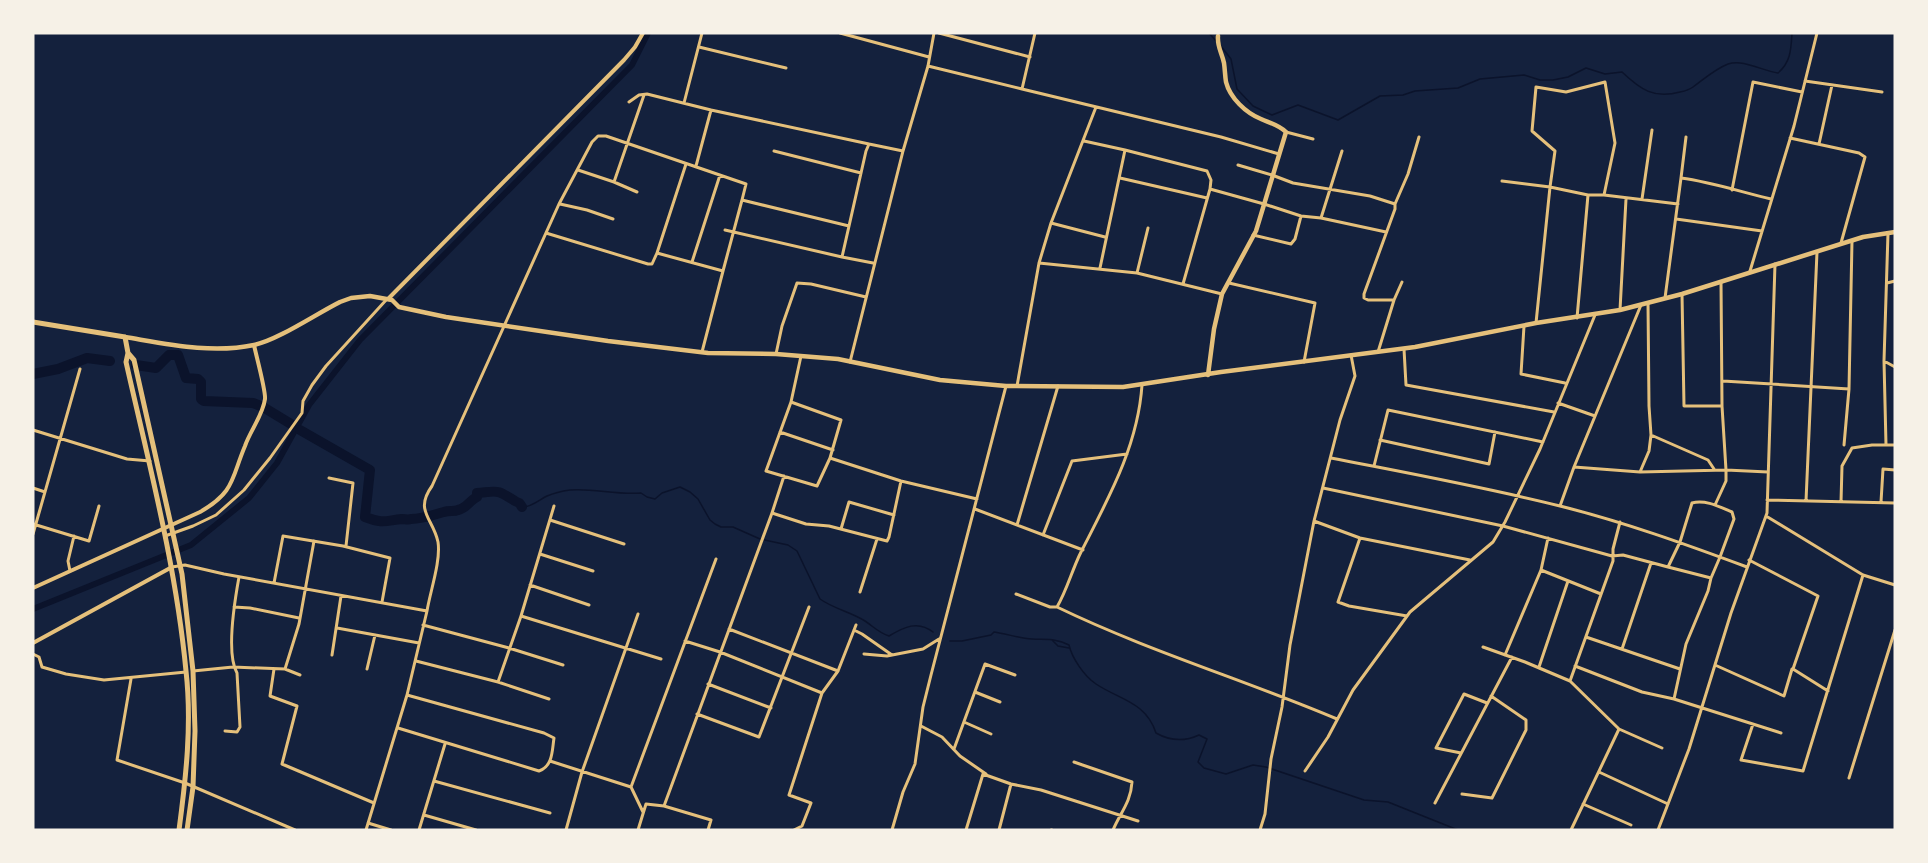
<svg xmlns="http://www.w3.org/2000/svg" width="1928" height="863" font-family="Roboto,sans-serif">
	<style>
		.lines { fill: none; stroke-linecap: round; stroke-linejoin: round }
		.stream { stroke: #0b132b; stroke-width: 1.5 }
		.canal { stroke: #0b132b; stroke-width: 6 }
		.river { stroke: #0b132b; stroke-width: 10 }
		.minor { stroke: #e5c07b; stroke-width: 3 }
		.tertiary { stroke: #e5c07b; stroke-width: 4 }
		.secondary { stroke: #e5c07b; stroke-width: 4.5 }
		.primary { stroke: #e5c07b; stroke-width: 5 }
	</style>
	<rect width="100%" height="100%" fill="#14213d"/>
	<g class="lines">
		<!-- stream -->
		<path class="stream" d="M1209,33l7,8
			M1220,45l11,14 6,30 16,17 19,9 26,-10 40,15 42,-24 23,-1 12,-4 43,-3 22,-9 44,-4 16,5h13l15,-3 18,-9 19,6 17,-2c19,18 32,27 58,20 5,-1 9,-2 13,-5 11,-8 22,-18 35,-23 16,-5 34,7 50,9 13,-11 13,-24 14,-40
			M522,507c8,1 17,-7 25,-11 7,-3 16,-5 23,-6 23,-2 46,5 71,3l6,4 8,2 7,-6 18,-6 10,5 8,7 12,21 5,4 6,3h12l27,12 28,6 9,6 23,48c14,10 31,13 45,22 9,6 14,12 24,15 15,-9 29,-16 44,-4
			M1052,640l6,6 11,2
			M950,641h12l29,-6 3,-3c13,2 25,6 38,7 14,1 23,-1 37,6 3,13 15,31 27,39 24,16 50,18 60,49 14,8 28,9 43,2l8,4 -9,23 6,6 22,6 27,-9 13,2 98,33 24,2 70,28"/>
		<!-- canal -->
		<path class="canal" d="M33,609l158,-64 58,-47 28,-35 32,-58 51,-65 272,-275 16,-32"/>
		<!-- river -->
		<path class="river" d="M136,365l20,3 13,-13h9l8,23 12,1 3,3v17l3,2 49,2 10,4 28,17
			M33,374l25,-5 29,-11 23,3
			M300,430l70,40 -5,47c19,7 19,4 37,2 3,0 6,1 9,0 12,0 22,-4 33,-7 5,-2 10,0 14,-2 9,-2 12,-10 19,-13v-4c22,-2 19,-4 38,8 7,4 2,-1 7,6"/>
		<!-- minor -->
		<path class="minor" d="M840,33l89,24
			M939,33l91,24
			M1035,33l-13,56 199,48 58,17
			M699,47l87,21
			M928,66l94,23
			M1805,81l77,11
			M629,102l10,-7 8,-1 64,16 158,34
			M684,103l18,-70
			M1286,132l27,7
			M1790,138l69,15 6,4 -24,86
			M1084,141l41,9
			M1819,144l13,-59
			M774,151l87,22
			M686,164l-29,89 66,18 -21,81
			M1238,165l34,10 21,8 77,13 25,8
			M696,166l15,-56
			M578,170l36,12 23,10
			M1120,178l87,20
			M1681,178l5,-41
			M1502,181l48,6 5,-36 -23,-20 4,-44 30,5 39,-10 10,61 -11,52
			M614,182l30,-87
			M1210,189l54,15 37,12 20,2 65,14
			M1732,190l21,-108 49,10
			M1642,199l10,-69
			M560,204l27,6 26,9
			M1321,218l21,-67
			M1676,219l86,12
			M1051,223l54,14
			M725,230l117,27
			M546,233l102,31h4l5,-11
			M1888,233l-4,128 11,6
			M1253,235l38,9 4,-5 6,-23
			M692,262l28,-87
			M873,263l-31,-6 24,-106 3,-7 34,7
			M1039,263l98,10 85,21
			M1100,268l25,-118 82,21 4,9 -1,9 -27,95
			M723,271l19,-71
			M1750,271l44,-145 23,-93
			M1137,273l11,-45
			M1229,283l86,20 -11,59
			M1887,283l8,-2
			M1682,294l2,112h38
			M1665,298l16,-120c31,4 60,14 90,21
			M1394,300h-26l-4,-2v-4l31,-85v-5l13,-30 11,-37
			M1620,310l6,-111
			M1577,318l11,-123h16l74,9
			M1536,323l14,-136 38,8
			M1524,326l-3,48 44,9
			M1404,349l2,36 148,27
			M1378,352l16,-52 8,-18
			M776,354l6,-28 15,-43 14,1 55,13
			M801,356l-10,46 50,18 -11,38 71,23 76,18
			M1884,361l2,84
			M850,362l53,-211 25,-85 6,-33
			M1723,381l126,8
			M1017,386l22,-123 12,-40 45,-116
			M791,402l-25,69 51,15 13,-28
			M1558,403l37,13
			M33,430l94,29 23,2
			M780,432l53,18
			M1651,435l57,25 6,9
			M1380,440l109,24 6,-32
			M1844,445l5,-56 3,-148
			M1331,458c76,15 153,29 229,48 64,16 125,38 187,61
			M1374,466l14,-56 155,32
			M1574,467l66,5 86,-2 -4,-64 -1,-124
			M1640,472l9,-21 2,-16 -2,-29 -1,-103
			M784,476l-12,37 34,11 23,2 58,15 2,-4 12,-56
			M329,478l24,5 -7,63
			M33,488l12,4
			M1323,488l180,38 109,30 11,-1 45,12 12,-25 12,-39c13,-4 28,4 40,9l2,7 -14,38 -9,21 -43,-11
			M1767,500l128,3
			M1806,501l11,-249
			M1841,502l1,-36 10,-18 20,-3h23
			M1881,502l2,-33 12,1
			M1715,505l11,-24v-11l42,2
			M1560,506l14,-39 67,-162
			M975,509l108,41
			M1766,516l97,59 32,10
			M550,520l74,24
			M1314,521l46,17 110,22
			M33,524l56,17 10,-35
			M1017,525l41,-139
			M841,529l8,-27 45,13
			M33,534l47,-165
			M1043,535l29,-74 55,-7
			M165,536l28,-10 23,-11 28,-25 26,-32 32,-45 1,-12 9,-16 14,-19 61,-67
			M1360,538l-22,64 11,4 58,10
			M540,554l53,17
			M1749,560l69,36 -25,73 35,22
			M172,567l13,-2 39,9 203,37c3,-19 14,-50 11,-69 -5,-24 -24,-31 -6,-56l127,-282 33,-62 6,-6h8l140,48 -4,16 107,26
			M1541,570l60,24
			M70,571l-2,-10 6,-25
			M274,583l9,-47 60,10 47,12 -8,44
			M530,585l59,20
			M860,592l17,-53
			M1016,594l34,13h7c10,-17 15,-37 24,-55 27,-53 57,-106 61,-167
			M234,607l16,1 49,10
			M1057,607c91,44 188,73 280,112
			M521,616l33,-110
			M423,625l86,23 54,17
			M337,628l82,15
			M729,629l109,42 18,-46
			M854,630l8,4 30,21
			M1586,637l94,32
			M685,641l35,11 102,41 -33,102 22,8 -9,23 -8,4
			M1483,647l42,15 45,19 49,48 -48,101
			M1622,649l29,-86
			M33,654l6,3 3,10 24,7 38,6 82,-8
			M864,654l23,2 36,-7 16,-10
			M332,655l9,-59
			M1505,655l36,-85 7,-32
			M416,661l82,21 51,17
			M1715,665l69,31 8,-27
			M1575,666l67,26 32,7 107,34
			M1539,667l29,-86
			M274,669l-4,27 27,10 -15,58 92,39
			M285,669l14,-45 15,-83
			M367,669l8,-34
			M193,671l40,-4 52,2 15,6
			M131,679l-14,81 68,23 110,47
			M1570,681l43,-120v-12l7,-27
			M498,682l23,-66 140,43
			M708,684l63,24
			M975,692l25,10
			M822,693l16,-22
			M1674,699l12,-55 22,-53 3,-13
			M697,714l62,23 50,-130
			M964,722l27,12
			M1753,724l-12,36 62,11 60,-196
			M921,726l21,11 18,19 26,18
			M398,728l141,43c14,-5 13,-20 15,-33l-10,-5 -137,-38
			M1619,729l43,19
			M225,731l12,1 3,-5 -3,-54c-11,-19 -2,-74 2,-96
			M954,749l31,-85 30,11
			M1461,753l-25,-5 28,-54 23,9
			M550,761l81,26 12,25
			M1074,762l58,20c-1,20 -12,31 -19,48
			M1305,771l23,-34 25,-47 57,-78 83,-70 12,-20 35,-73 55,-134
			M1599,772l69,32
			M1849,778l46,-148
			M434,781l116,32
			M631,787l85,-228
			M1462,794l30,4 34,-68v-10l-35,-24
			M1435,803l77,-146
			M1583,804l48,21
			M664,806l47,14 -3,10
			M424,815l52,15
			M368,823l23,7
			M366,830l41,-135 20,-84
			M419,830l26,-86
			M566,830l16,-58 56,-158
			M638,830l8,-26 18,2 108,-293
			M892,830l11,-38 12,-28 8,-57 8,-32 75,-289
			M966,830l17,-56 28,10 30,6 97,31
			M999,830l12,-46
			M1051,830h1
			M1260,830l5,-16 6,-55 11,-52 8,-62 24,-124 26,-101 15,-44 -4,-21
			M1658,830l31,-81 42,-136 36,-100 8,-249"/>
		<!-- tertiary -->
		<path class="tertiary" d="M388,299l236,-239 11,-13 8,-14
			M33,588l167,-76c35,-20 31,-33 45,-66 5,-15 18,-31 20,-47 1,-8 -9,-44 -11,-54
			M33,643l139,-76"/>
		<!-- secondary -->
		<path class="secondary" d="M125,337c42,7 86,17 129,8 24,-5 62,-31 86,-43l11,-4 19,-2 22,4 7,7 47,10 162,24 100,12 68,1 62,5 102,21 66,6 117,1 98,-15 194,-25 121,-24 84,-13 62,-16 181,-57 32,-5
			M1208,375l6,-46 8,-35 34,-63 30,-99c-7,-7 -16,-9 -25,-13 -15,-6 -31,-21 -35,-37 -1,-6 -1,-12 -2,-19 -2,-10 -7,-16 -6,-27"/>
		<!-- primary -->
		<path class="primary" d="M33,322l92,15 3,16 -2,9c23,102 50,204 60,309 6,53 0,106 -7,159
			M128,353l6,7 48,214 11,97 2,60 -2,56 -6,43"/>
	</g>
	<!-- border -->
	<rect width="1928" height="863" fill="none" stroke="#f6f1e7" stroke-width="69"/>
</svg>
